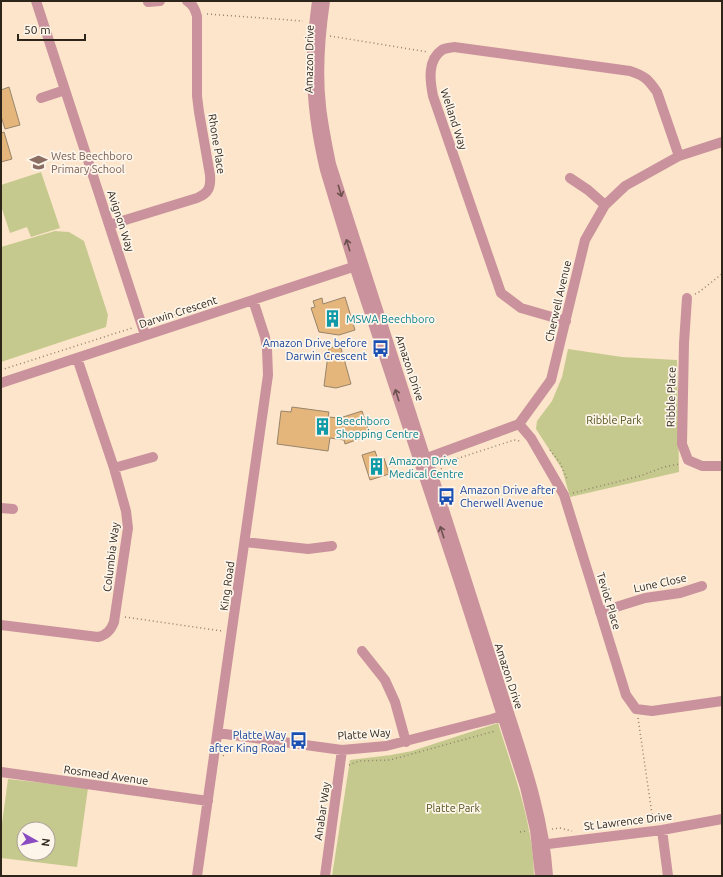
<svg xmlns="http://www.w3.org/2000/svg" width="723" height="877" font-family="Ubuntu,sans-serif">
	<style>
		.green { fill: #c6c98e; fill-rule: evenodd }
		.building { fill: #e5b67b; stroke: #98846b }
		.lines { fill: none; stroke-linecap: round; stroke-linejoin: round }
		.path { stroke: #90816e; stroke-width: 1.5; stroke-dasharray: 1 3; stroke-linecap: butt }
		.minor { stroke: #ca929c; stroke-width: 10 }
		.oneway { stroke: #6c514e }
		.labels { text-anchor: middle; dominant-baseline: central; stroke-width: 3.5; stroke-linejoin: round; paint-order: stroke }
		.street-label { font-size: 11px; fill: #2d251a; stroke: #fef5ea }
		.education-label { font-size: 11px; fill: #785e54; stroke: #fef5ea; text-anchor: start }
		.culture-label { font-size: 11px; fill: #0d838f; stroke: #fef5ea; text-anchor: start }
		.transit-label { font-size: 11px; fill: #164399; stroke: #fef5ea; text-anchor: end }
		.park-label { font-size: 11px; fill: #52541f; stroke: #fef5ea }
	</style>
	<rect width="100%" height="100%" fill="#fce5ca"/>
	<!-- green -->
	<path class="green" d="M41,172l19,56 -29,9 -4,-10 -17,6 -9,-27v-21z
		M55,231l14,1 15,9 24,74 -2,12 -105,35v-115z
		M568,349l54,8 55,3 2,112 -109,25 -8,-28 -26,-40 1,-8 15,-20 10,-24z
		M498,723c15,49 36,102 36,153h-202l18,-116 41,-5 21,-4z
		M8,779l80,9 -11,79 -76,-9v-27zM24,829h24v24h-24z"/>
	<!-- building -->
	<path class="building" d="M9,87l11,38 -15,4 -4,-13v-26z
		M4,132l8,27 -11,3v-29z
		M345,297l10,33 -16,5 -20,-3 -8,-24 4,-1 -2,-6 9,-3 1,6z
		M329,347l12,1 10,36 -15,4 -12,-2z
		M292,407l37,5 -1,5 12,1 22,-7 8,24 -25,9 -1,-4 -14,-2 -2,13 -51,-7 4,-33 10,1z
		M375,451l3,9 6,-2 5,16 -19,6 -8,-25z"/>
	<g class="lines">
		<!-- path -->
		<path class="path" d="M207,14l96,7
			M330,36l98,16
			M695,294l4,-2 23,-18
			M151,322l56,-18
			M1,370l131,-42
			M550,450l10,13 8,18
			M441,469l6,-7 67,-22 6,1
			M573,493l67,-17 24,-9 15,-3
			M125,617l97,14
			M638,718l15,103
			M223,756l10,-10v-2
			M349,765l10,-4 31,-1 105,-29
			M657,820l8,-1
			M552,829l8,-1 12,3
			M520,832l6,-1"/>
		<!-- minor -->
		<path class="minor" d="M36,1l109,334
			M317,1c-3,23 -6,45 -5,68 0,34 5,68 13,101l29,96 104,313 67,208 10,43 5,46
			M325,1c-5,34 -8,70 -4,105 2,19 6,38 10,58l95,295 6,13c23,74 47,148 71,222 19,60 41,119 45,182
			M148,2l12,-1
			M41,98l24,-8
			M570,178l18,12 17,15
			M109,225l88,-27c12,-5 14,-11 13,-23l-11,-63 -2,-16v-80c-2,-7 -4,-12 -10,-15
			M687,298l-3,45 -2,101 6,16 14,6h20
			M566,321l-45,-13 -20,-15 -68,-197c-3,-15 -6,-36 9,-46 3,-2 8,-2 12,-3l176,24c15,5 18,8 27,21l22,64
			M1,383l358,-118
			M519,424l12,14 33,57 62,200 10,14 16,2 70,-10
			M419,461l100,-37 32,-44 34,-140 20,-35 20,-19 54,-30 43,-14
			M114,468l39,-11
			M1,508l12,1
			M245,542l63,7 24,-3
			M600,612l45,-14 35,-5 22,-7
			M1,625l97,12c9,-2 13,-7 16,-15l14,-94 -2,-17 -12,-43 -37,-110
			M362,651l23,29 10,22 11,40
			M218,733l124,17 44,-4 106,-27 15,-5
			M1,772l207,29
			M662,830l6,46
			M540,845l122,-15 60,-11
			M197,876l71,-501 -1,-26 -2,-12 -12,-37
			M325,876l17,-126"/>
	</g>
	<!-- one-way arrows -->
	<defs><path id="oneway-shaft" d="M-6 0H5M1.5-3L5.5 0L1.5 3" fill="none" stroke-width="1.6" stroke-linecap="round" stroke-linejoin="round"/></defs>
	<g class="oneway">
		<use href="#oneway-shaft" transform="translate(340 191) rotate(73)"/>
		<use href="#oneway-shaft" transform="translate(348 245) rotate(-107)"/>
		<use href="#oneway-shaft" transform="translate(397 395) rotate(-108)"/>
		<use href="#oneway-shaft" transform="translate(442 532) rotate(-108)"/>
	</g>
	<!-- icons -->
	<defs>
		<symbol id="school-bare" viewBox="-9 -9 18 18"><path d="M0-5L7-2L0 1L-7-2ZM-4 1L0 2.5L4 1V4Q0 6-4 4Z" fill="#8d6e63" stroke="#fef5ea" stroke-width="2.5" paint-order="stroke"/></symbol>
		<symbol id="building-bare" viewBox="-9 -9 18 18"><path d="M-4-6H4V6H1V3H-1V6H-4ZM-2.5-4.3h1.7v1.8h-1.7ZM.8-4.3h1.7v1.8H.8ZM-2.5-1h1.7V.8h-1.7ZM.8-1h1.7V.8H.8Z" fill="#0f9aa8" stroke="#fef5ea" stroke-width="2.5" paint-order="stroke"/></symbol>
		<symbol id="bus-bare" viewBox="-9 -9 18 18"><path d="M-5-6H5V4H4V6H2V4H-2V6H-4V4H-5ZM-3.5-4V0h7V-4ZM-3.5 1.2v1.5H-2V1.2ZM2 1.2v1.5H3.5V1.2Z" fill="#1a4fb4" stroke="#fef5ea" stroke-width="2.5" paint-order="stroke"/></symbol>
	</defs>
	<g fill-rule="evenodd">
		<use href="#school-bare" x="26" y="150" width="25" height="25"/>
		<use href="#building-bare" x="320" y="306" width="25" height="25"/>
		<use href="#bus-bare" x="368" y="336" width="25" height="25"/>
		<use href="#building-bare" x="310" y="414" width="25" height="25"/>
		<use href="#building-bare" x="364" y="454" width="25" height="25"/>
		<use href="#bus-bare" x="434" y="484" width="25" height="25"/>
		<use href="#bus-bare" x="286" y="728" width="25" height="25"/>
	</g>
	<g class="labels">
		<!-- street labels -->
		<g class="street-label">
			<text transform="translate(309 59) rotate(-89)">Amazon Drive</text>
			<text transform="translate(454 119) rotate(72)">Welland Way</text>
			<text transform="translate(217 144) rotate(81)">Rhone Place</text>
			<text transform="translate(121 221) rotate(72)">Avignon Way</text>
			<text transform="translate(558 301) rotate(-77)">Cherwell Avenue</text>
			<text transform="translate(178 312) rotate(-18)">Darwin Crescent</text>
			<text transform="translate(410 368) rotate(72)">Amazon Drive</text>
			<text transform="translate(671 397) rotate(-89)">Ribble Place</text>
			<text transform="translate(111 557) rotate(-83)">Columbia Way</text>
			<text transform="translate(660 583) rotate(-12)">Lune Close</text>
			<text transform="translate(227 586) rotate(-82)">King Road</text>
			<text transform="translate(609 601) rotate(73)">Teviot Place</text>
			<text transform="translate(509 676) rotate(72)">Amazon Drive</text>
			<text transform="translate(364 734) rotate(-4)">Platte Way</text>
			<text transform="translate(106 775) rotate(8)">Rosmead Avenue</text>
			<text transform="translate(322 811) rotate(-82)">Anabar Way</text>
			<text transform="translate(628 821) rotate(-7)">St Lawrence Drive</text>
		</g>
		<!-- education labels -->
		<g class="education-label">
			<text x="51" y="156">West Beechboro<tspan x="51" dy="13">Primary School</tspan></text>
		</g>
		<!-- culture labels -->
		<g class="culture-label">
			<text x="346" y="319">MSWA Beechboro</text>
			<text x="336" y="421">Beechboro<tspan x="336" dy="13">Shopping Centre</tspan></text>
			<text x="389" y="461">Amazon Drive<tspan x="389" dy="13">Medical Centre</tspan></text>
		</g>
		<!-- transit labels -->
		<g class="transit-label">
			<text x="367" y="343">Amazon Drive before<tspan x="367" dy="13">Darwin Crescent</tspan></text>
			<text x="460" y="490" text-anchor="start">Amazon Drive after<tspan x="460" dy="13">Cherwell Avenue</tspan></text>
			<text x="286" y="735">Platte Way<tspan x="286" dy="13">after King Road</tspan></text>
		</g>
		<!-- park labels -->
		<g class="park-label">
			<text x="614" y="420">Ribble Park</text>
			<text x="453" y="808">Platte Park</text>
		</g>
	</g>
	<!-- border -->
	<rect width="723" height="877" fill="none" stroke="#2d251a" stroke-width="4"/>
	<!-- north arrow -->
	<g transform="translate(36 841) rotate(98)"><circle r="19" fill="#fef5ea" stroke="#aaa297"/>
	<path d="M0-3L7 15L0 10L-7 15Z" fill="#8b4cc2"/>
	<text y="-6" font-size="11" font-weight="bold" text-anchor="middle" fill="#2d251a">N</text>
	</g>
	<!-- scale -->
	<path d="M18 34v6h67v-6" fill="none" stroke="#2d251a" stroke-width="2"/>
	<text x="24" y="34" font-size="12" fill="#2d251a" stroke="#fef5ea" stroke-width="3" paint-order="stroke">50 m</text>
</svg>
